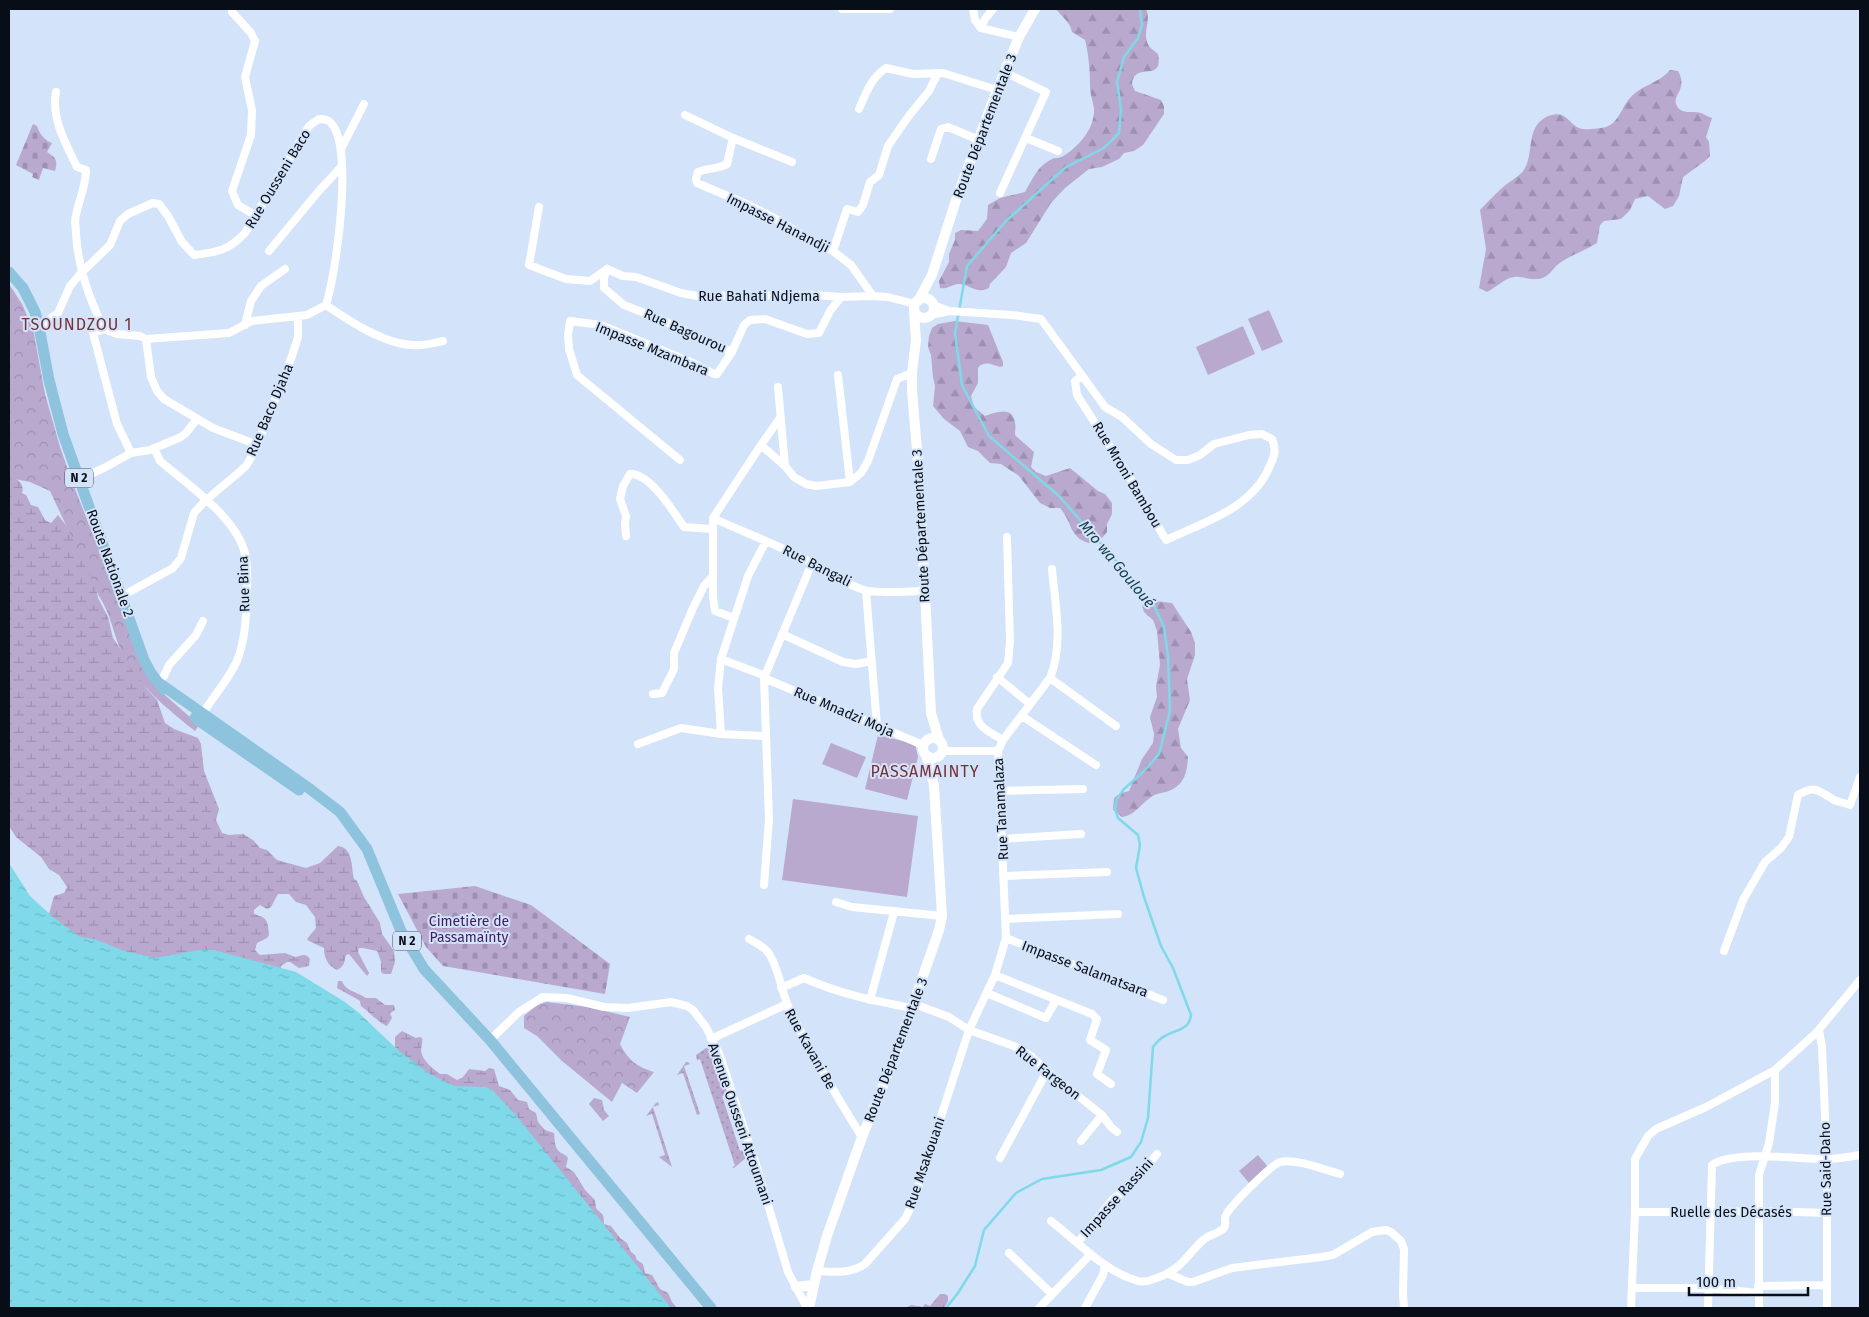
<svg xmlns="http://www.w3.org/2000/svg" width="1869" height="1317" font-family="'Fira Sans',sans-serif">
	<style>
		.grass { fill: url(#grass-dots) }
		.forest { fill: url(#forest-firs) }
		.wetland { fill: url(#wetland-marsh) }
		.cemetery { fill: url(#cemetery-stones) }
		.park { fill: url(#park-crowns) }
		.pitch { fill: #baa9cf }
		.water { fill: url(#water-ripples) }
		.lines { fill: none; stroke-linecap: round; stroke-linejoin: round }
		.stream { stroke: #7fd9e8; stroke-width: 2.5 }
		.minor { stroke: #fff; stroke-width: 8 }
		.secondary { stroke: #fff; stroke-width: 10 }
		.primary { stroke: #8dc3dd; stroke-width: 11 }
		.labels { text-anchor: middle; dominant-baseline: central; stroke-width: 4; stroke-linejoin: round; paint-order: stroke }
		.shield { fill: #d3e3f9; stroke: #454e5b; stroke-width: 1 }
		.shield-label { font-size: 12px; font-weight: bold; fill: #080e17 }
		.street-label { font-size: 14px; fill: #080e17; stroke: #d3e3f9 }
		.park-label { font-size: 14px; fill: #411b61; stroke: #d3e3f9 }
		.water-label { font-size: 15px; font-style: italic; fill: #153f46; stroke: #d3e3f9 }
		.quarter-label { font-size: 16px; letter-spacing: 1px; fill: #773036; stroke: #d3e3f9 }
	</style>
	<defs>
		<pattern id="grass-dots" width="8" height="8" patternUnits="userSpaceOnUse" patternTransform="scale(1.25)"><rect width="8" height="8" fill="#baa9cf"/><path d="M2 2h.1M6 6h.1" fill="none" stroke="#9e90b1" stroke-width="1.8" stroke-linecap="round"/></pattern>
		<pattern id="forest-firs" width="22" height="20" patternUnits="userSpaceOnUse" patternTransform="scale(1.25)"><rect width="22" height="20" fill="#baa9cf"/><path d="M5 1l3.5 6h-7zM16 11l3.5 6h-7z" fill="#9e90b1"/></pattern>
		<pattern id="wetland-marsh" width="20" height="14" patternUnits="userSpaceOnUse" patternTransform="scale(1.25)"><rect width="20" height="14" fill="#baa9cf"/><path d="M1 5h8M5 5V1M11 12h8M15 12V8" fill="none" stroke="#9e90b1"/></pattern>
		<pattern id="cemetery-stones" width="16" height="16" patternUnits="userSpaceOnUse" patternTransform="scale(1.25)"><rect width="16" height="16" fill="#baa9cf"/><path d="M2 7V4a2 2 0 0 1 4 0v3zM10 15v-3a2 2 0 0 1 4 0v3z" fill="#9e90b1"/></pattern>
		<pattern id="park-crowns" width="20" height="18" patternUnits="userSpaceOnUse" patternTransform="scale(1.25)"><rect width="20" height="18" fill="#baa9cf"/><path d="M2 6a3 3 0 1 1 6 0M12 15a3 3 0 1 1 6 0" fill="none" stroke="#9e90b1"/></pattern>
		<pattern id="water-ripples" width="26" height="14" patternUnits="userSpaceOnUse" patternTransform="scale(1.25)"><rect width="26" height="14" fill="#7fd9e8"/><path d="M2 4q2-2 4 0t4 0M15 11q2-2 4 0t4 0" fill="none" stroke="#6cb9c6"/></pattern>
	</defs>
	<rect width="100%" height="100%" fill="#d3e3f9"/>
	<!-- grass -->
	<path class="grass" d="M706,1048l5,2 17,44 -6,2 18,55 6,-2 2,7 -14,12 -2,-1 3,-1 -35,-107 -3,1 -1,-5z
		M686,1062h2l2,2 -6,2 16,48 -3,1 -14,-42 -6,2z
		M658,1102l1,3 -6,2 19,60 -13,-10 6,-2 -13,-41 -6,2 10,-13z"/>
	<!-- forest -->
	<path class="forest" d="M1056,9h90c6,12 -5,25 3,37 2,3 6,5 9,8 6,30 -24,6 -26,30l3,7 26,9 3,6v8l-21,31 -9,6 -10,2 -5,6 -17,8 -13,2 -24,19 -14,15 -25,40 -15,10 -5,14 -16,17 -1,4c-12,6 -17,-2 -29,-4 -7,-1 -13,6 -20,4l-1,-7 10,-19v-8l6,-14v-7l6,-3 17,1 9,-12 1,-14 12,-7 25,-6c7,-12 12,-25 25,-32 5,-3 10,-1 15,-5 14,-9 30,-27 29,-46 -1,-8 -4,-15 -4,-23 0,-14 -1,-28 -4,-42l-1,-4 -13,-8c-2,-10 -10,-15 -16,-23z
		M1670,70l8,1c10,18 -5,23 -2,33 5,12 16,6 25,9 3,1 7,4 11,5l-6,19 3,5 1,14 -5,5 -22,16 -4,19 -6,10 -8,3 -17,-13 -13,3 -5,11 -9,9 -17,2 -4,4 -3,18c-14,9 -28,12 -41,23 -5,6 -10,13 -19,13 -7,1 -16,-3 -23,-2 -10,1 -18,11 -27,15l-8,-4 7,-39 -6,-39c7,-7 14,-15 22,-22 6,-6 19,-12 23,-20 9,-17 1,-40 21,-51 22,-10 23,11 37,12 3,1 20,-1 23,-2 13,-4 16,-21 24,-29 11,-13 28,-14 40,-28z
		M955,321l33,4 15,37v4l-3,1c-8,-2 -16,-7 -22,1v15l-7,13 3,11 11,9c10,-3 28,-11 30,7 1,4 0,8 0,12l19,17 -3,15 5,5 10,4 24,-8 28,23 7,3 7,9v11l-5,10v8l-5,6 -13,5c-20,-5 -17,-22 -29,-35h-10l-10,-5 -21,-27 -18,-12 -11,-1 -12,-12 -10,-4 -8,-16 -16,-12 -11,-13 2,-20 -2,-9 -2,-22 -3,-8 1,-11 3,-8 6,-4z
		M1147,600l25,3 19,29 4,11v12l-8,24 3,21 -12,29 3,19 7,9c-1,17 -4,29 -22,35 -5,1 -11,2 -15,5 -11,8 -16,18 -29,20l-9,-7 1,-12 7,-5 8,-2 13,-32 11,-16 1,-9 -4,-17 7,-20 -1,-11 4,-21 -3,-34 -4,-11 -9,-8 -2,-6z"/>
	<!-- wetland -->
	<path class="wetland" d="M9,475c8,4 16,8 13,18l4,2 5,10 7,2 7,13 6,3 7,-8 14,18 24,54 2,11 10,19 5,21 34,51 10,11 8,23 9,6 24,9 3,6 3,27 15,38 -3,11 6,13 7,2 14,-1 10,6 7,8 7,2 10,10 29,8 14,-5 18,-17c16,2 13,22 16,33l3,2 7,16 16,26 2,11 12,17 1,11 -4,12h-7l-3,-2v-11l-4,-10 -14,-3h-4l-1,4 11,21 -2,3 -18,-22 -3,1c-2,7 -1,11 -9,15 -9,-4 -13,-12 -13,-22l-15,-7 -2,-2 9,-11 -1,-11 -9,-12 -10,-3 -7,-8h-11l-7,13 -4,2 -7,-4 -6,5v4c13,4 14,6 15,21l-2,3 -10,5 -2,7 5,5 25,-2 10,4c7,-1 10,-5 15,2l-1,7 -10,2 -9,-6h-3l-6,4 -1,5 -76,88 -155,-145 5,-18 10,-3 3,-6 -8,-12 -10,-6 -8,-12 -25,-20 -7,-11z
		M338,981h4c3,10 16,11 24,17h10l9,7h9l1,5 -5,3 2,5 -5,8c-7,-2 -19,-15 -26,-20l-1,-5 -3,-2 -20,-11z
		M402,1031l14,7 3,-1 3,1c1,5 -1,9 -1,13 2,11 12,17 19,23h7l10,6 6,-3 6,-8 16,2 4,-3 5,1 5,17 11,4 8,10 9,2 2,7 7,4 2,9 7,8 9,3c1,8 0,15 7,20 2,1 5,2 7,5l-2,9 8,5 11,18 10,10 1,8c7,8 8,5 8,16l7,2 9,12 7,5 4,9 4,3 2,5 6,4 2,9 7,2 8,14 8,4 4,9 5,6h-62l-220,-261v-10z
		M940,1294h5l3,2v5l-4,7h-39l6,-3 12,2 2,-3 5,2z"/>
	<!-- cemetery -->
	<path class="cemetery" d="M33,124l4,2c2,7 8,15 15,17l-5,9c9,6 11,8 8,19l-12,-3 -4,12 -7,-3 1,-3 -17,-9z
		M475,886l56,19 79,59 -5,30 -162,-28 -17,-19 -28,-53z"/>
	<!-- park -->
	<path class="park" d="M9,284l13,20 11,25 12,65 15,53 13,37 28,71 57,134 41,36 -4,6c-29,-23 -56,-45 -73,-78 -9,-19 -10,-37 -23,-57l-49,-105 -20,-9 -21,-4z
		M547,1002l41,5 42,10 -10,27c9,17 16,22 34,28l-17,21 -15,-10 -10,19 -50,-41 -25,-25 -13,-8v-12l13,-11z
		M594,1098l8,2 2,10 5,6 -6,5 -14,-17z"/>
	<!-- pitch -->
	<path class="pitch" d="M1269,310l14,32 -21,9 -14,-32z
		M1243,326l12,28 -47,21 -12,-28z
		M878,735l37,9 3,13 -11,43 -42,-11z
		M831,743l35,14 -9,21 -35,-14z
		M793,799l125,17 -11,81 -125,-17z
		M1258,1155l10,12 -19,16 -10,-12z"/>
	<!-- water -->
	<path class="water" d="M9,863l21,33 23,21 27,20 14,2 30,12 31,7 44,-8h15l82,22 49,30 14,11 40,38 31,23 24,12 32,1 6,3 23,24 156,194h-662z"/>
	<g class="lines">
		<!-- stream -->
		<path class="stream" d="M946,1308l12,-15 17,-27 9,-36 32,-37 26,-14 59,-9 30,-13 10,-15 7,-24 5,-71c3,-4 7,-9 12,-11 11,-7 24,-5 26,-21l-18,-47 -12,-22 -17,-49 -8,-29 4,-23 -2,-10 -20,-17 -3,-9 2,-10 7,-10 20,-18 15,-17 11,-43 -2,-54 -4,-30 -11,-24 -94,-107 -70,-60 -27,-51 -7,-52 12,-67 39,-45 60,-54 38,-19 15,-15 2,-24 -4,-27 7,-25 14,-19 4,-13 -2,-16"/>
		<!-- minor -->
		<path class="minor" d="M842,9h48
			M973,9l2,11 6,8 38,9
			M232,12l19,21 4,8 -10,36 7,33 -1,25 -19,56 6,14 17,10
			M981,28l4,-9 8,-10
			M56,92c-5,27 10,52 21,75l9,3c0,15 -7,30 -10,45 -2,6 0,13 0,19 2,34 13,64 28,95
			M859,109c7,-16 12,-31 27,-41l27,6 30,-1 54,17
			M685,115l48,23 -6,26c-8,5 -20,4 -29,8l-2,6 1,5 54,23 27,14 27,17 28,14 18,14 22,31
			M733,138l59,24
			M1026,138l32,13
			M341,149l23,-45
			M931,159l10,-30 7,-2 31,13
			M1000,193l46,-101 -42,-20
			M539,207l-10,58 37,14 24,2 17,-12
			M269,251l49,-59 23,-25
			M833,251l14,-42 11,3 5,-7 7,-23 9,-7 9,-29 20,-29 21,-26 9,-18
			M607,269l16,7 13,1 45,16 16,3 118,-1 26,2 32,-1 15,1 27,7
			M607,269l-3,8v11l20,17 38,15 70,32 12,-27 6,-5 15,-1 42,15 12,-1 11,-22 11,-14
			M326,305c23,16 58,39 87,40 10,1 21,-2 30,-4
			M933,305l16,6 63,4 29,4 64,88 17,10 29,27 25,16h12l12,-5 14,-11 35,-9 13,-1 10,5c5,11 2,18 -3,29 -18,41 -65,54 -103,72l-37,-64 -52,-81 -2,-14 7,-5
			M931,315l18,-4
			M245,325l6,-24 10,-15 24,-17
			M39,327l19,-14 12,-27 11,-13 29,-28 10,-24 8,-7 18,-8 7,-3 6,1 9,12 14,26 12,13c23,-3 34,-4 51,-22l64,-107 10,-7c4,0 8,0 11,3 25,22 6,152 -4,183l-19,10 -55,6 -23,12 -83,6 -6,-3 -23,-2 -13,-5 -11,4 24,91 14,29
			M146,339l5,38 6,14 7,8 49,29 45,17
			M838,375l12,107
			M778,387l7,79
			M761,445l24,21 9,11 12,7 10,2 34,-4 11,-9 7,-12 29,-82 15,-6
			M154,448l6,13c28,24 81,59 86,98 2,12 1,26 1,38 -1,21 -2,44 -10,64 -9,20 -24,35 -35,54
			M680,460l-103,-85 -8,-26 -1,-14 2,-14 31,4 92,38 21,11h3l15,-22
			M79,479l25,-11 27,-15 19,-3 31,-13 5,-4 11,-14
			M713,518c32,15 66,27 97,44 18,10 35,22 54,28 11,4 48,1 61,1
			M626,536l-1,-12 1,-8 -6,-17 3,-13 7,-12c20,-1 43,37 54,53l28,2
			M866,591l11,135
			M122,596l51,-28 8,-10 13,-45 12,-13 31,-26 9,-8 9,-15 37,-95 6,-19v-20
			M734,618l-19,-7 -2,-14v-79l48,-73 19,-27
			M782,634l61,28 13,2 16,-3
			M721,659l42,16 1,3 159,67
			M997,677l33,27
			M1050,678l66,48
			M158,683l6,-7 5,-11 27,-30 7,-14
			M653,694l9,-1 12,-24v-16l19,-45 11,-22 9,-10
			M1022,716l74,49
			M765,736l-44,-2 -3,-46 3,-29 27,-83 18,-35
			M1003,740c-13,-8 -29,-13 -26,-31l31,-46 2,-22 -3,-104
			M638,744l43,-16 40,6
			M942,750l7,1h49
			M999,791l84,-2
			M1002,839l79,-5
			M1004,876l103,-4
			M764,885l5,-66 -5,-141 48,-115
			M836,902l16,5 90,9
			M1006,919l112,-5
			M1006,938l157,62
			M749,939c7,4 14,7 19,13 10,14 13,37 20,54 22,46 47,88 74,131
			M1724,951l19,-51 22,-38 16,-14 8,-11 9,-42c18,-11 20,-4 36,5 5,2 11,3 16,5l10,-28
			M995,975l97,39 5,5 -7,21 16,10 -9,24 14,10
			M781,988l23,-10c35,16 71,23 108,30
			M987,993l59,25 10,-18
			M870,1000l24,-88
			M914,1004l35,13 20,13 45,16 17,10 16,15 55,44 9,12 6,5
			M1819,1030l3,17 5,112v149
			M711,1039l76,-35
			M490,1040l29,-28 24,-15 24,1 37,9 24,1 43,-6 16,4 6,4 13,17 13,26 36,108 33,111 19,36
			M1081,1141l21,-26
			M1000,1158l47,-87
			M1635,1212h74l49,-1 70,2
			M1051,1221c27,21 54,51 87,60 7,2 12,-1 19,-3 25,-9 28,-21 46,-38 6,-5 14,-6 20,-11 5,-4 0,-9 3,-14 4,-9 45,-50 54,-53 15,-4 45,8 60,12
			M1078,1242l35,-43 14,-10 30,-35
			M1009,1253l43,41
			M817,1271c16,1 34,3 48,-7l40,-45 8,-16 56,-173 26,-55 11,-37 -8,-187 5,-11 47,-62c14,-34 5,-74 2,-109
			M1169,1274l19,8h5l39,-14 89,-11 12,-2 39,-23 14,-2 5,2 10,9 3,8 -1,45 1,14
			M1758,1286l69,-1
			M1633,1288h75l50,5
			M1039,1308l52,-54
			M1085,1308l18,-33 2,-10
			M1631,1308l4,-96v-53l13,-23 8,-7 50,-22 69,-37 41,-37 44,-53
			M1708,1308l4,-143c21,-15 86,-6 113,-6 12,0 24,-2 35,-4
			M1759,1308v-133l10,-32 6,-40v-33"/>
		<!-- secondary -->
		<path class="secondary" d="M914 308a10 10 0 1 1 20 0a10 10 0 1 1-20 0Z
			M918,301l14,-26 26,-81 39,-104 22,-53 16,-28
			M914,312l2,28 -4,33v18l7,83 12,239 8,27
			M923 748a10 10 0 1 1 20 0a10 10 0 1 1-20 0Z
			M796,1287l17,-2
			M809,1308l8,-37 10,-35 35,-99 34,-83 43,-124 3,-14 -8,-131 -8,-30"/>
		<!-- primary -->
		<path class="primary" d="M9,272l14,16 12,24 4,15 10,53 14,54 81,226 7,13 12,16
			M159,683l151,106 30,23 27,37 34,82 23,38 66,71 221,268
			M195,718l104,72"/>
	</g>
	<g class="labels">
		<!-- shield labels -->
		<g class="shield">
			<rect x="65" y="468.5" width="28" height="19" rx="4"/>
			<rect x="393" y="931.5" width="28" height="19" rx="4"/>
		</g>
		<g class="shield-label">
			<text x="79" y="478">N 2</text>
			<text x="407" y="941">N 2</text>
		</g>
		<!-- street labels -->
		<g class="street-label">
			<text transform="translate(985 126) rotate(-69)">Route Départementale 3</text>
			<text transform="translate(278 179) rotate(-59)">Rue Ousseni Baco</text>
			<text transform="translate(778 223) rotate(27)">Impasse Hanandji</text>
			<text x="759" y="296">Rue Bahati Ndjema</text>
			<text transform="translate(685 331) rotate(24)">Rue Bagourou</text>
			<text transform="translate(652 349) rotate(22)">Impasse Mzambara</text>
			<text transform="translate(270 410) rotate(-67)">Rue Baco Djaha</text>
			<text transform="translate(1127 475) rotate(59)">Rue Mroni Bambou</text>
			<text transform="translate(921 526) rotate(-93)">Route Départementale 3</text>
			<text transform="translate(110 563) rotate(70)">Route Nationale 2</text>
			<text transform="translate(817 566) rotate(27)">Rue Bangali</text>
			<text transform="translate(244 584) rotate(-92)">Rue Bina</text>
			<text transform="translate(844 712) rotate(23)">Rue Mnadzi Moja</text>
			<text transform="translate(1001 809) rotate(-93)">Rue Tanamalaza</text>
			<text transform="translate(1085 969) rotate(21)">Impasse Salamatsara</text>
			<text transform="translate(810 1049) rotate(61)">Rue Kavani Be</text>
			<text transform="translate(896 1050) rotate(-69)">Route Départementale 3</text>
			<text transform="translate(1048 1073) rotate(38)">Rue Fargeon</text>
			<text transform="translate(740 1124) rotate(71)">Avenue Ousseni Attoumani</text>
			<text transform="translate(925 1163) rotate(-71)">Rue Msakouani</text>
			<text transform="translate(1826 1169) rotate(-91)">Rue Said-Daho</text>
			<text transform="translate(1117 1198) rotate(-48)">Impasse Rassini</text>
			<text x="1731" y="1212">Ruelle des Décasés</text>
		</g>
		<!-- park labels -->
		<g class="park-label">
			<text x="469" y="921">Cimetière de<tspan x="469" dy="16">Passamaïnty</tspan></text>
		</g>
		<!-- water labels -->
		<g class="water-label">
			<text transform="translate(1117 564) rotate(50)">Mro wa Gouloué</text>
		</g>
		<!-- quarter labels -->
		<g class="quarter-label">
			<text x="77" y="324">TSOUNDZOU 1</text>
			<text x="925" y="771">PASSAMAINTY</text>
		</g>
	</g>
	<!-- border -->
	<rect width="1869" height="1317" fill="none" stroke="#080e17" stroke-width="20"/>
	<!-- scale -->
	<path d="M1689 1287v8h119v-8" fill="none" stroke="#080e17" stroke-width="2.5"/>
	<text x="1696" y="1287" font-size="15" fill="#080e17" stroke="#d3e3f9" stroke-width="4" paint-order="stroke">100 m</text>
</svg>
